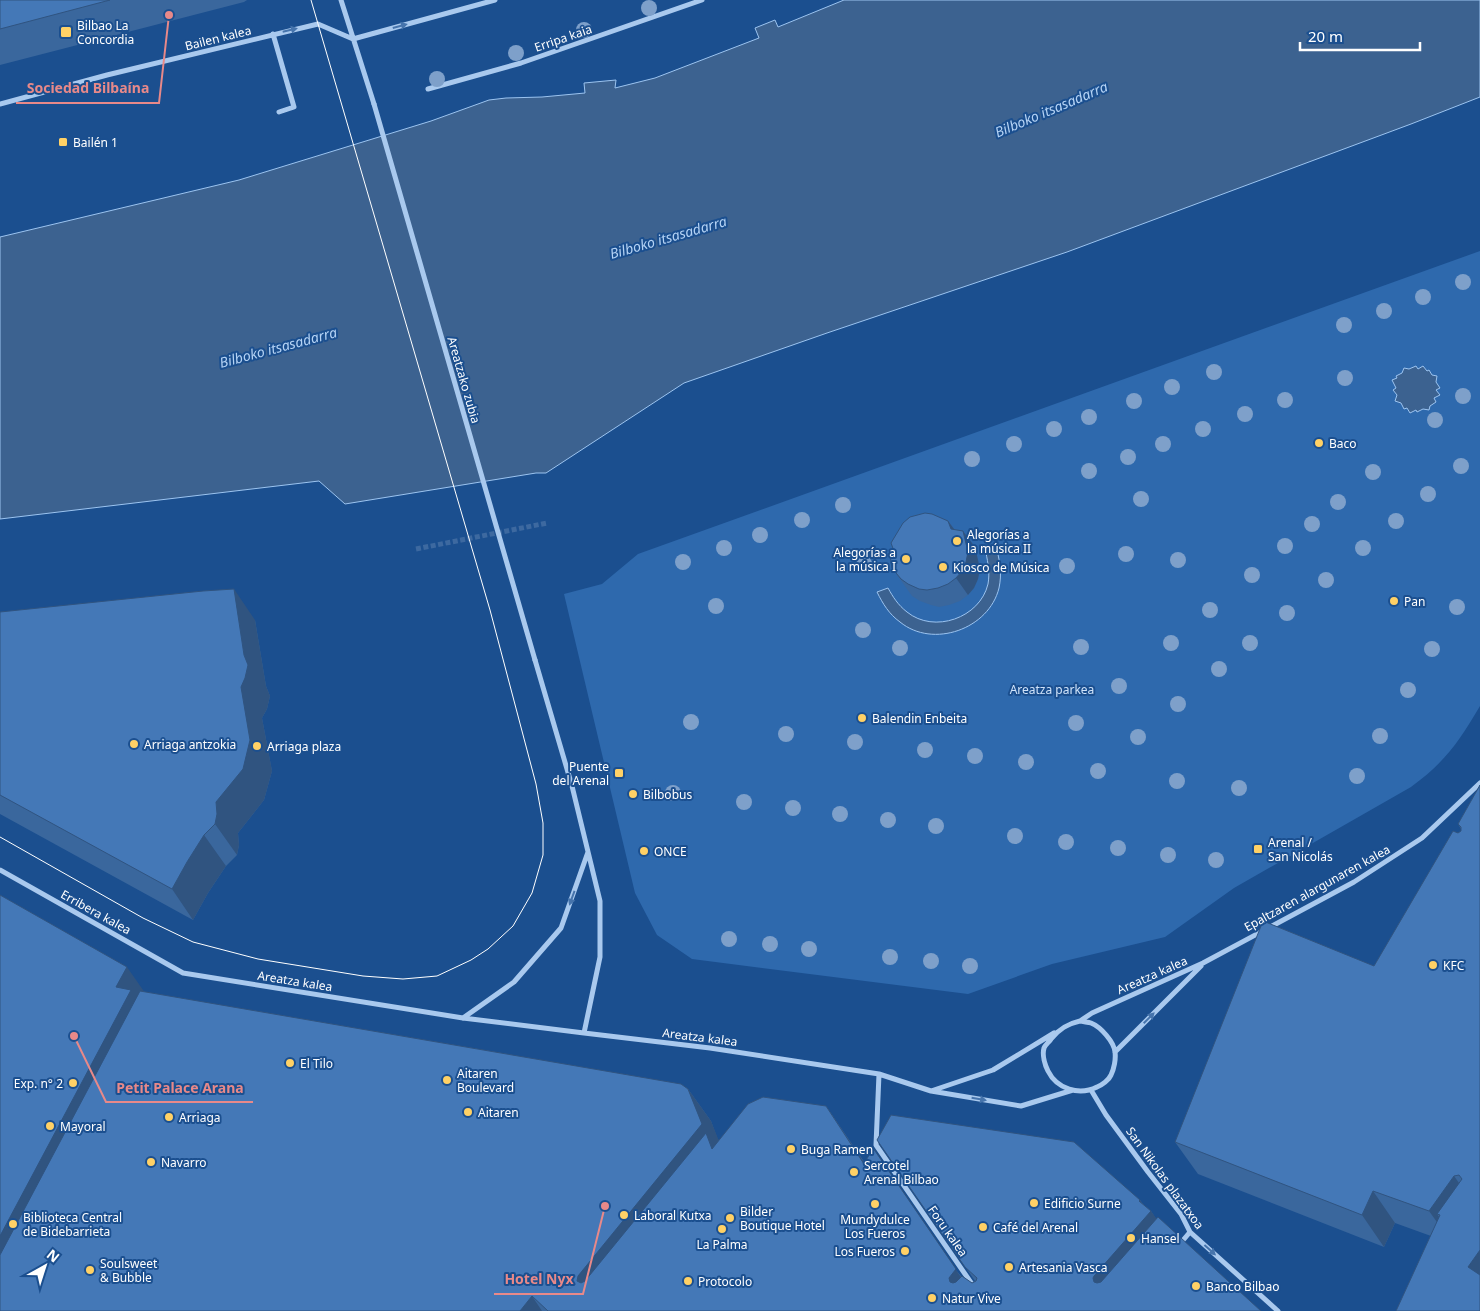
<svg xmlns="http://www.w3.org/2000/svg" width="1480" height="1311" font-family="'Noto Sans',sans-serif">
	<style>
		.green { fill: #2e69ad }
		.water { fill: #3c6290; stroke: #9cc4f0 }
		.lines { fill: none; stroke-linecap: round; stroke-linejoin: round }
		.street-tunnel { stroke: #3d69a0; stroke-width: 5; stroke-dasharray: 5 2.5; stroke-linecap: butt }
		.street { stroke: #a9c9ee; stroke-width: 5 }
		.tram { stroke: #fff; stroke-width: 1 }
		.street-bridge { stroke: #a9c9ee; stroke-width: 5 }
		.tree { fill: #7ea0ca }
		.wall { fill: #3a679d }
		.shaded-wall { fill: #305480 }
		.building { fill: #4478b7; stroke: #305480 }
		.oneway { fill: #4674ac }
		.poi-dot { fill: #ffd166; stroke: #1b4f8f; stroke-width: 2 }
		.labels { text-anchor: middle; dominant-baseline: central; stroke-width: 4; stroke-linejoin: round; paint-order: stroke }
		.poi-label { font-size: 12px; fill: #fff; stroke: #1b4f8f; text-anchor: start }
		.street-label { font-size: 12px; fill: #fff; stroke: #1b4f8f }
		.park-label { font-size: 12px; fill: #cfe3fa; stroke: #1b4f8f }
		.water-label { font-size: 14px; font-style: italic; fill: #b5d3f5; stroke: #1b4f8f }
		.leader { fill: none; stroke: #e88989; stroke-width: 2 }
		.callout-dot { fill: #e88989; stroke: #1b4f8f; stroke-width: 2 }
		.callout-label { font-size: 14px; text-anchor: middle; font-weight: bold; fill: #e88989; stroke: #1b4f8f; stroke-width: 4; stroke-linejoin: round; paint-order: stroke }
	</style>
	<rect width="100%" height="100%" fill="#1b4f8f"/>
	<!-- green -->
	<path class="green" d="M1480,251v455c-21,36 -35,56 -69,81l-177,101 -69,49 -113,27 -84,30 -276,-35 -35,-24 -22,-42 -71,-299 38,-10 36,-30z"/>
	<!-- water -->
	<path class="water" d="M844,0h636v97l-69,27 -344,128 -240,81 -143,50 -138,90h-10l-191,31 -26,-23 -319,38v-282l239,-57 192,-59 58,-21 17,-2 36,-1 43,-4 -1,-10 32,-3 -1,8 40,-10 104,-40 -4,-10 20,-8 3,7z
		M1416,366l2,3 5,-3 4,5 2,-1 3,5 5,1 -1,6 4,6 -4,2 4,5 -6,3 2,4 -6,4 -1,4 -6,-1 -6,3 -1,-2 -6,3 -3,-5 -3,1 -3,-6 -6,-2 2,-6 -4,-5 3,-2 -4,-8 5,-2 -1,-2 6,-3 2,-5 5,1z
		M997,550c3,13 5,24 2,38 -10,41 -66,61 -99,34 -11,-8 -17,-18 -23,-30l11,-4c5,9 10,17 19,24 27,22 73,6 81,-28 2,-11 0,-21 -2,-31z"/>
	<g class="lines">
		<!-- street-tunnel -->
		<path class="street-tunnel" d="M416,549l131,-26"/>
		<!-- street -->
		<path class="street" d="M341,0l33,104
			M273,34l21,73 -15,5
			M353,39l142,-39
			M428,89l93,-26 181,-63
			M0,104l107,-29 211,-51 35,15
			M535,660l37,126 28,115v56l-16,76
			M0,870l183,103 280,45 121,15 126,15 169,26 52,17 90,15 52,-16
			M463,1018l51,-36 47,-54 27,-76
			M1080,1021l12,-8 111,-50 151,-81 68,-44 58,-55
			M1080,1021c3,1 8,1 11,2 10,4 23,19 24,29 1,7 -1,17 -4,23 -2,5 -9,10 -14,12 -18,9 -40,2 -49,-16 -3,-6 -6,-16 -4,-23 1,-3 5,-6 7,-9 8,-10 16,-15 29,-18z
			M1115,1052l86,-86
			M879,1074l-3,71 98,142
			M1091,1090l15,25 42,57 33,42 9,18 88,79
			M931,1091l62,-21 61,-37
			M1179,1245l11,-13"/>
		<!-- tram -->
		<path class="tram" d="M0,837l143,81 50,24 65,17 105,17 40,3 34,-3 34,-16 17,-11 25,-23 19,-33 11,-38v-32l-7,-39 -46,-174 -179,-610"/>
		<!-- street-bridge -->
		<path class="street-bridge" d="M374,104l161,556"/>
	</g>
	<!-- trees -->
	<g class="tree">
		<circle cx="649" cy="8" r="8"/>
		<circle cx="584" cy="30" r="8"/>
		<circle cx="516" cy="53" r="8"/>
		<circle cx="437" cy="79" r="8"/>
		<circle cx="1463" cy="282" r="8"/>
		<circle cx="1423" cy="297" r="8"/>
		<circle cx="1384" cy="311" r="8"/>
		<circle cx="1344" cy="325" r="8"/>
		<circle cx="1214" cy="372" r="8"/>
		<circle cx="1345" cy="378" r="8"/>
		<circle cx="1172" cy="387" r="8"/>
		<circle cx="1463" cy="396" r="8"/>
		<circle cx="1285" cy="400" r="8"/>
		<circle cx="1134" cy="401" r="8"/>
		<circle cx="1245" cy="414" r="8"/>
		<circle cx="1089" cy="417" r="8"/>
		<circle cx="1435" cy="420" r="8"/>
		<circle cx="1054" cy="429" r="8"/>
		<circle cx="1203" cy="429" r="8"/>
		<circle cx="1014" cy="444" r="8"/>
		<circle cx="1163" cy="444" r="8"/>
		<circle cx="1128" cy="457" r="8"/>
		<circle cx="972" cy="459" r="8"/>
		<circle cx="1461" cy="466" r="8"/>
		<circle cx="1089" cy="471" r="8"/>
		<circle cx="1373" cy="472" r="8"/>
		<circle cx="1428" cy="494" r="8"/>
		<circle cx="1141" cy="499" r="8"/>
		<circle cx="1338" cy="502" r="8"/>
		<circle cx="843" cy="505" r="8"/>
		<circle cx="802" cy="520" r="8"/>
		<circle cx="1396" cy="521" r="8"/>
		<circle cx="1312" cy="524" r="8"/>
		<circle cx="760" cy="535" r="8"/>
		<circle cx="1285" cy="546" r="8"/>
		<circle cx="724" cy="548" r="8"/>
		<circle cx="1363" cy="548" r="8"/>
		<circle cx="1126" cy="554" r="8"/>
		<circle cx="1178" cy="560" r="8"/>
		<circle cx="683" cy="562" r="8"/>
		<circle cx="864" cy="564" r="8"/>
		<circle cx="1067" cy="566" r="8"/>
		<circle cx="1252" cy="575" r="8"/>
		<circle cx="1326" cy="580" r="8"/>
		<circle cx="716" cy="606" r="8"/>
		<circle cx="1457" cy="607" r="8"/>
		<circle cx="1210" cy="610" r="8"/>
		<circle cx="1287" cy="613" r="8"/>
		<circle cx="863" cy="630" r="8"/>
		<circle cx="1171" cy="643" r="8"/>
		<circle cx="1250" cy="643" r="8"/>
		<circle cx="1081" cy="647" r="8"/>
		<circle cx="900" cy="648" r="8"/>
		<circle cx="1432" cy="649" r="8"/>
		<circle cx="1219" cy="669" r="8"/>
		<circle cx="1119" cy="686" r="8"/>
		<circle cx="1408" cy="690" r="8"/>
		<circle cx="1178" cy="704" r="8"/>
		<circle cx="691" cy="722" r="8"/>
		<circle cx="1076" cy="723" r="8"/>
		<circle cx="786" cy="734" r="8"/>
		<circle cx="1380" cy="736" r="8"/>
		<circle cx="1138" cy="737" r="8"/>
		<circle cx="855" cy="742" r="8"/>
		<circle cx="925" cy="750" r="8"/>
		<circle cx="975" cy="756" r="8"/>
		<circle cx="1026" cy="762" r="8"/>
		<circle cx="1098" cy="771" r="8"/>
		<circle cx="1357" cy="776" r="8"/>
		<circle cx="1177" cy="781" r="8"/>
		<circle cx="1239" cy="788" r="8"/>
		<circle cx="673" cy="793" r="8"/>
		<circle cx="744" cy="802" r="8"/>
		<circle cx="793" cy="808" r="8"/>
		<circle cx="840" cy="814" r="8"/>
		<circle cx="888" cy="820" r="8"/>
		<circle cx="936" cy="826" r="8"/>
		<circle cx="1015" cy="836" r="8"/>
		<circle cx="1066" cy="842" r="8"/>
		<circle cx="1118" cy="848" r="8"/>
		<circle cx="1168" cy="855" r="8"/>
		<circle cx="1216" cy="860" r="8"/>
		<circle cx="729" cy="939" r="8"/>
		<circle cx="770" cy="944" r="8"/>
		<circle cx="809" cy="949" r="8"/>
		<circle cx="890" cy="957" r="8"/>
		<circle cx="931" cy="961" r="8"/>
		<circle cx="970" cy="966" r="8"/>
	</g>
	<!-- wall -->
	<path class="wall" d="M0,0h247l-3,2 -244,63z
		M948,521l7,9 20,17 5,22 -2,10 -4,9 -6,7 -8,6 -11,4 -10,2 -8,-2 -11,-4 -8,-5 -20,-28 2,-17z
		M0,612l255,8 11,66 4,10 -3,13 -5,9 10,53 -8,29 -26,33 1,12 -2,10 -11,11 -18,27 -15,27 -193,-106z
		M1480,785v526l-49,-75 -36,-13 -11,24 -186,-73 -23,-32 199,-176 84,-133 3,-2v-2l-3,-5z
		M144,992l544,97 23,32 7,19 108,-34 39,57 96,113 11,7 3,-2 -98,-141 263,60 3,4 8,7 5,8 105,92h-1261z"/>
	<!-- shaded-wall -->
	<path class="shaded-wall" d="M948,521l12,16 -9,-8z
		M963,531l12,16 5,22 -2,10 -4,9 -6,7 -12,-17z
		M234,589l21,31 11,66 4,10 -3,13 -5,9 10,53 -8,29 -26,33 1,12 -2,10 -22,-31 1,-22 25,-115 3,-32z
		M204,835l22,31 -18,27 -15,27 -21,-31 15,-27z
		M127,967l23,33 -150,311v-75l116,-249z
		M688,1089l23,32 14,35 -124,152 -24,-27 1,-5z
		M826,1106l22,33 39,57 -23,-32z
		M1454,1176l23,32 -40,6 18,25 -3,4 -23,-32z
		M895,1181l83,121 -28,-20z
		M1373,1191l22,32 -11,24 -22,-32z
		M1140,1200l9,13 2,-2 23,33 -57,64 -23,-26 -1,-4z
		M1480,1250v33l-12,-16z
		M532,1296l10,15h-22z"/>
	<!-- building -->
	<path class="building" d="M0,0h110l-110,29z
		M925,513l7,1 16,7 3,8 12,2 5,21 -2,10 -4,9 -6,7 -8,6 -10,4 -11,2 -8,-1 -11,-5 -7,-5 -9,-11 -2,-13 4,-4 -3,-8 12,-20 7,-6z
		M234,589l10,66 4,10 -3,13 -4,9 9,53 -7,29 -27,33 1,12 -2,10 -11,11 -17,27 -15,27 -172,-94v-183l203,-21z
		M1480,785v465l-12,17 12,8v36h-84l44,-96 -3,-1 25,-35 -3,-4 -5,1 -25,35 -56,-20 -11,24 -187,-73 88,-221 111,45 79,-135 5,2 3,-2v-4l-3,-3z
		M0,895l127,72 -11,20 15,3 -131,246z
		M140,991l541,93 7,5 14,35 -124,152 -1,5 4,2 4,-2 121,-148 6,16 36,-45 15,-7 63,9 38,58 9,-16 83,121 -7,9 1,4 3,1 3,-1 6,-6 10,7 4,-2 1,-3 -12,-11 -88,-127 14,-25 183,27 66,58 -1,1 12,10 -57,65 -1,2 1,4 3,1 4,-1 57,-65 103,94h-713l-16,-15 -12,15h-520v-56z"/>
	<!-- one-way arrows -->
	<defs><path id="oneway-solid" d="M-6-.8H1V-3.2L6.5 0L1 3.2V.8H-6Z" transform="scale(1.25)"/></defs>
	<g class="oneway">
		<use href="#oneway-solid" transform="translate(400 26) rotate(-15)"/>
		<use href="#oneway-solid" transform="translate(290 30) rotate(-13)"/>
		<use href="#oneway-solid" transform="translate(572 898) rotate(110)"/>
		<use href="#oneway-solid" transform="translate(1149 1018) rotate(-45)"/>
		<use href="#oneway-solid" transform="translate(979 1099) rotate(10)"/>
		<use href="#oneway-solid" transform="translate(1210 1250) rotate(42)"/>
	</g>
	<!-- markers -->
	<g class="poi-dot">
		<rect x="60" y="26" width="12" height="12" rx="2.5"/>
		<rect x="58" y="137" width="10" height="10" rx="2.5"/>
		<circle cx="1319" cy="443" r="5"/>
		<circle cx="957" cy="541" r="5"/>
		<circle cx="906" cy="559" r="5"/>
		<circle cx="943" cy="567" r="5"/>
		<circle cx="1394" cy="601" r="5"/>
		<circle cx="862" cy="718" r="5"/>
		<circle cx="134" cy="744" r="5"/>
		<circle cx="257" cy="746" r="5"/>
		<rect x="614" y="768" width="10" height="10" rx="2.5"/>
		<circle cx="633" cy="794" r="5"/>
		<rect x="1253" y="844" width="10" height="10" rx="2.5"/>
		<circle cx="644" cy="851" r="5"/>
		<circle cx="1433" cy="965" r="5"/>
		<circle cx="290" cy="1063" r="5"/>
		<circle cx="447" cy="1080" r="5"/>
		<circle cx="73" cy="1083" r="5"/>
		<circle cx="468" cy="1112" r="5"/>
		<circle cx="169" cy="1117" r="5"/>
		<circle cx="50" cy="1126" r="5"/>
		<circle cx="791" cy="1149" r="5"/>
		<circle cx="151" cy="1162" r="5"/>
		<circle cx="854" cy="1172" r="5"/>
		<circle cx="1034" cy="1203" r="5"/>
		<circle cx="875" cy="1204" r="5"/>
		<circle cx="624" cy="1215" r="5"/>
		<circle cx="730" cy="1218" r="5"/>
		<circle cx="13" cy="1224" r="5"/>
		<circle cx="983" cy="1227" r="5"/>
		<circle cx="722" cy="1229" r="5"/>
		<circle cx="1131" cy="1238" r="5"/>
		<circle cx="905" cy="1251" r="5"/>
		<circle cx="1009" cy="1267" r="5"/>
		<circle cx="90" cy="1270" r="5"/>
		<circle cx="688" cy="1281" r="5"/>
		<circle cx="1196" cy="1286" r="5"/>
		<circle cx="932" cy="1298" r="5"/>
	</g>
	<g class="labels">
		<!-- poi labels -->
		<g class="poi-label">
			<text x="77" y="25">Bilbao La<tspan x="77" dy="14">Concordia</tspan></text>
			<text x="73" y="142">Bailén 1</text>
			<text x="1329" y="443">Baco</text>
			<text x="967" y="534">Alegorías a<tspan x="967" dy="14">la música II</tspan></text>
			<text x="896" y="552" text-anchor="end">Alegorías a<tspan x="896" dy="14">la música I</tspan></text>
			<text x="953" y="567">Kiosco de Música</text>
			<text x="1404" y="601">Pan</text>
			<text x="872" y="718">Balendin Enbeita</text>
			<text x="144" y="744">Arriaga antzokia</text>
			<text x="267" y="746">Arriaga plaza</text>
			<text x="609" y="766" text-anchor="end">Puente<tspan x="609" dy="14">del Arenal</tspan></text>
			<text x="643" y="794">Bilbobus</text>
			<text x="1268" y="842">Arenal /<tspan x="1268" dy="14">San Nicolás</tspan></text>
			<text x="654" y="851">ONCE</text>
			<text x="1443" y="965">KFC</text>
			<text x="300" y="1063">El Tilo</text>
			<text x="457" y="1073">Aitaren<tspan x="457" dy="14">Boulevard</tspan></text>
			<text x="63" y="1083" text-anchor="end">Exp. n° 2</text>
			<text x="478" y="1112">Aitaren</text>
			<text x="179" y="1117">Arriaga</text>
			<text x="60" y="1126">Mayoral</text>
			<text x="801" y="1149">Buga Ramen</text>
			<text x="161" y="1162">Navarro</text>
			<text x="864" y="1165">Sercotel<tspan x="864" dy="14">Arenal Bilbao</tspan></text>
			<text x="1044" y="1203">Edificio Surne</text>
			<text x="740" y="1211">Bilder<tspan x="740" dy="14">Boutique Hotel</tspan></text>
			<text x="634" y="1215">Laboral Kutxa</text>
			<text x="23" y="1217">Biblioteca Central<tspan x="23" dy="14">de Bidebarrieta</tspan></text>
			<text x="875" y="1219" text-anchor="middle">Mundydulce<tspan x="875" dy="14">Los Fueros</tspan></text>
			<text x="993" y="1227">Café del Arenal</text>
			<text x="1141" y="1238">Hansel</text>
			<text x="722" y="1244" text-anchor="middle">La Palma</text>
			<text x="895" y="1251" text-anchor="end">Los Fueros</text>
			<text x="100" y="1263">Soulsweet<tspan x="100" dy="14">&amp; Bubble</tspan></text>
			<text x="1019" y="1267">Artesania Vasca</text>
			<text x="698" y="1281">Protocolo</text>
			<text x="1206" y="1286">Banco Bilbao</text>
			<text x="942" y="1298">Natur Vive</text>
		</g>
		<!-- street labels -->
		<g class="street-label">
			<text transform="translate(218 38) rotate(-14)">Bailen kalea</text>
			<text transform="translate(563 38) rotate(-19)">Erripa kaia</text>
			<text transform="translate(464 380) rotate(74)">Areatzako zubia</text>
			<text transform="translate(1317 888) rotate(-29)">Epaltzaren alargunaren kalea</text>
			<text transform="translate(96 912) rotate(29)">Erribera kalea</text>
			<text transform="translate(1152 975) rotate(-24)">Areatza kalea</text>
			<text transform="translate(295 981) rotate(9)">Areatza kalea</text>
			<text transform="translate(700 1037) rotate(7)">Areatza kalea</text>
			<text transform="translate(1165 1178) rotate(54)">San Nikolas plazatxoa</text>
			<text transform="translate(948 1231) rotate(55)">Foru kalea</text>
		</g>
		<!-- park labels -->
		<g class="park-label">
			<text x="1052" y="689">Areatza parkea</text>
		</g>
		<!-- water labels -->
		<g class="water-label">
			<text transform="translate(1051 109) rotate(-23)">Bilboko itsasadarra</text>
			<text transform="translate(668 237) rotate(-16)">Bilboko itsasadarra</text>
			<text transform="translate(278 347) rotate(-15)">Bilboko itsasadarra</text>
		</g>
	</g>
	<!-- callouts -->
	<path class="leader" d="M169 15L159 103H16M74 1036L106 1102H253M605 1206L583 1294H494"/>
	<g class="callout-dot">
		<circle cx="169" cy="15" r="5"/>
		<circle cx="74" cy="1036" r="5"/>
		<circle cx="605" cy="1206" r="5"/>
	</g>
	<g class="callout-label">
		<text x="88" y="93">Sociedad Bilbaína</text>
		<text x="180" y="1093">Petit Palace Arana</text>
		<text x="539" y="1284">Hotel Nyx</text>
	</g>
	<!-- north arrow -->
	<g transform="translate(45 1266) rotate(39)" stroke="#1b4f8f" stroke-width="4" paint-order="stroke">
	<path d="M0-4L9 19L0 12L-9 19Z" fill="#ffffff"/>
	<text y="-8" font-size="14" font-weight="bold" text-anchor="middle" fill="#ffffff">N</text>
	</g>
	<!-- scale -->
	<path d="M1300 42v8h120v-8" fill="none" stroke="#ffffff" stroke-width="2.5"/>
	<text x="1308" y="42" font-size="15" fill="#ffffff" stroke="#1b4f8f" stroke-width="4" paint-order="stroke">20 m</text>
</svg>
